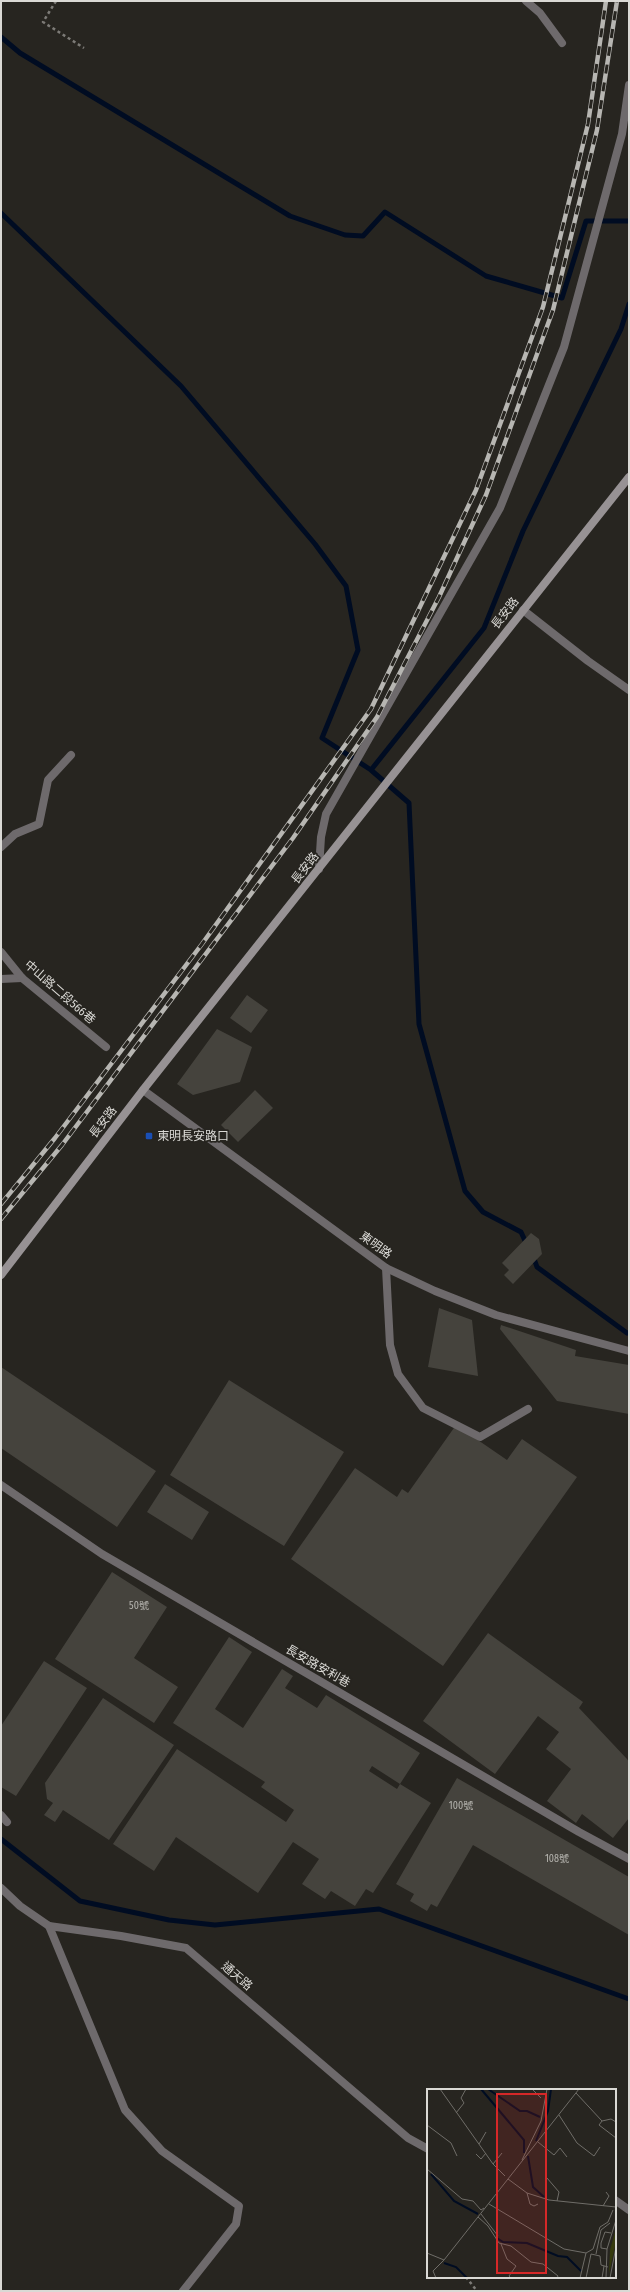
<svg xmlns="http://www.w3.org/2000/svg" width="630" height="2292" font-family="'Fira Sans Condensed','Noto Sans TC',sans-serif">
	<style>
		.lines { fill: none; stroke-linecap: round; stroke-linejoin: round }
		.stream { stroke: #000c22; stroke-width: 5 }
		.building { fill: #45433d }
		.path { stroke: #7d7b77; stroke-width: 2.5; stroke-dasharray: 3 3; stroke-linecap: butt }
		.service { stroke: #6e6a6c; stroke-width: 8 }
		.minor { stroke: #6e6a6c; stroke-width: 8 }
		.tertiary { stroke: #6e6a6c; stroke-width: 8 }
		.secondary { stroke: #979294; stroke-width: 8 }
		.rail-casing { stroke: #b7b6b2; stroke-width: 4.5 }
		.rail { stroke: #272520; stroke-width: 3; stroke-dasharray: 9; stroke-linecap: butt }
		.transit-dot { fill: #1a4fb4; stroke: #272520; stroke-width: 1.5 }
		.labels { text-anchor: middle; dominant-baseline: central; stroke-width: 3.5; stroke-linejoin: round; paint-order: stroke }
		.number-label { font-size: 10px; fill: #b5b4af }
		.street-label { font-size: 12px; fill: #dad9d5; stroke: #272520 }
		.poi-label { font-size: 12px; fill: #dad9d5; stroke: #272520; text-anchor: start }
		.inset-river { fill: none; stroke: #000c22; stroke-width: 2 }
		.inset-road { fill: none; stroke: #6f6d68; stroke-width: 1 }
		.view { fill: #d62828; fill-opacity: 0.15; stroke: #d62828; stroke-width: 2 }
		.inset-edge { fill: none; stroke: #dad9d5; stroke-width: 2 }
	</style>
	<rect width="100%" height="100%" fill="#272520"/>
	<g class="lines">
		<!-- stream -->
		<path class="stream" d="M1,37l19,16 270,163 55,19 18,1 22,-24 101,64 76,22 24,-77h43
			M1,213l180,173 134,158 31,42 12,64 -36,88 49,32
			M527,1245l-6,-13 -38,-20 -18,-21 -46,-167 -10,-221 -38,-33 113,-142 39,-97 98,-202 8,-25
			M533,1256l4,11 90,66
			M1,1839l79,62 89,19 46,5 164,-16 250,90"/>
	</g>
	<!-- building -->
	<path class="building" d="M247,995l21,15 -17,23 -21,-15z
		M217,1029l35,18 -12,35 -47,13 -16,-11z
		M255,1090l18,18 -35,34 -17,-17z
		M531,1233l8,6 3,15 -29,30 -9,-9 5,-5 -7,-7z
		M439,1308l33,12 6,56 -50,-9z
		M501,1325l75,25 -1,6 54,9v49l-72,-13 -57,-72z
		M1,1367l155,104 -39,56 -116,-79z
		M229,1380l115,72 -60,94 -114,-71z
		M456,1425l51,35 15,-21 55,38 -134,189 -152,-107 64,-91 42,29 5,-8 6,4z
		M165,1484l44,28 -17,28 -45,-28z
		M112,1572l55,35 -33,51 44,29 -24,36 -99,-64z
		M488,1633l95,69 -4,6 48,51 2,3v56l-16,20 -31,-24 -6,9 -29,-22 24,-32 -25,-20 13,-17 -21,-16 -43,58 -72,-53z
		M229,1637l23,15 -37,57 28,19 39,-59 11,7 -8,12 32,20 9,-13 94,58 -20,31 -28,-18 -3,5 28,18 3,-5 31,19 -58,90 -7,-4 -11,17 -24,-15 -6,8 -23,-15 17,-25 -26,-17 -35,51 -82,-56 -22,34 -41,-27 64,-95 109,73 8,-12 -33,-23 4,-5 -92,-59z
		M44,1661l43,27 -71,108 -15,-9v-61z
		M103,1698l71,47 -65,95 -46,-30 -8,12 -11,-7 9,-12 -6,-4 -2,-16z
		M457,1778l172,99v58l-156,-90 -36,62 -6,-3 -4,7 -17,-10 4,-7 -18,-10z"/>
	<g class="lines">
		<!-- path -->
		<path class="path" d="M56,1l-13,21 41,26
			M466,2277l11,14"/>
		<!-- service -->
		<path class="service" d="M526,1l14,12 22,30
			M523,610l65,51 41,29
			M1,847l14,-13 24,-10 9,-44 23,-25
			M319,869l2,-32 5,-23 174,-306 64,-161 58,-213 7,-49
			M1,979l21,-1
			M386,1268l4,77 8,29 25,34 57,29 48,-28
			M1,1485l101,69 477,278 50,27
			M1,1815l6,7
			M49,1926l76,184 37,41 77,55 -3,18 -53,67"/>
		<!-- minor -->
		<path class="minor" d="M1,952l21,26 84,69
			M1,1888l19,18 29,20 72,10 65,12 222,190 20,11
			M615,2200l14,10"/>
		<!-- tertiary -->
		<path class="tertiary" d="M143,1090l243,178 49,23 61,24 133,36"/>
		<!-- secondary -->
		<path class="secondary" d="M1,1275l142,-185 486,-613"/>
		<defs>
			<path id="rail" d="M1,1204l54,-66 147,-194 169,-235 105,-219 67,-183 45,-183 18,-123
				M1,1219l61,-74 231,-307 84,-121 62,-120 47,-102 67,-185 44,-180 20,-129"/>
		</defs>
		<!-- rail casing -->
		<use href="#rail" class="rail-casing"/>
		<!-- rail -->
		<use href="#rail" class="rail"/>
	</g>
	<!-- markers -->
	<rect class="transit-dot" x="145" y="1132" width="8" height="8" rx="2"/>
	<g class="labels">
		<!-- number labels -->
		<g class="number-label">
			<text x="139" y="1606">50號</text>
			<text x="461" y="1806">100號</text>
			<text x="557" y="1859">108號</text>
		</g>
		<!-- street labels -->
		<g class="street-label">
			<text transform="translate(505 613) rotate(-52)">長安路</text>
			<text transform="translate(305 868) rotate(-52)">長安路</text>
			<text transform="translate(60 992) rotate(41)">中山路二段566巷</text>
			<text transform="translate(103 1122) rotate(-52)">長安路</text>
			<text transform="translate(376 1245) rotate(36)">東明路</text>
			<text transform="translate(318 1666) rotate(30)">長安路安利巷</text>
			<text transform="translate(237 1976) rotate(41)">通天路</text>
		</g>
		<!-- poi labels -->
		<g class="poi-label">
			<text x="157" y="1136">東明長安路口</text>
		</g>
	</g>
	<!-- overview -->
	<g transform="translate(427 2089)">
		<rect width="189" height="189" fill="#272520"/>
		<path d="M189,139v13l-7,33 1,-24z" fill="#353a0d"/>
		<path class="inset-river" d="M54,0l43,51v13M61,0l32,22h7l13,6M109,52l12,-30 3,-22M101,67l5,31 11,10M4,85l23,27 24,13M70,149l6,4 24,1 31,13 9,1 14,14M17,174l12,4 11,11"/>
		<path class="inset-road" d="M13,0l53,75 12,12M105,0l9,9M149,4l26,28 9,-2 5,3M29,24l8,-10 -3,-5 5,-9M132,26l18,28 17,13 6,-9M175,32l-3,4 17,13M0,36l24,18 6,13M111,53l16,13 6,-7 7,9M52,55l7,-12M49,65l5,5 5,-6M95,71l19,-39 6,-32M66,75l9,-11M0,80l35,30 11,2 8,9 3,-2M120,89l12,14 -2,9M81,90l19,14 22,7 67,7M100,104l3,11 4,2 4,-2M62,115l75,45 22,4M176,117l6,-10 -3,-4M54,125l17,22M51,128l10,9 11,17 12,3 20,16 12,2 15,12 -1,2M74,155l6,15 9,7 -7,10 2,2M180,160l-6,-1v-5l4,-11 6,1M0,164l17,7 135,-171M169,165l5,-24 9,-7M9,189l-3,-7 11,-11M153,189l6,-25 7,-4 7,-22 8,-5 5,-12M159,189l5,-24 9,2 1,9 7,2M175,189l2,-12M179,189l1,-29 9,-29M183,189l6,-31"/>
		<path class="view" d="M70,5h49v179h-49z"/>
		<rect width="189" height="189" class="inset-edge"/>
	</g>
	<!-- border -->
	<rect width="630" height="2292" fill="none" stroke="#dad9d5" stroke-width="4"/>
</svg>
